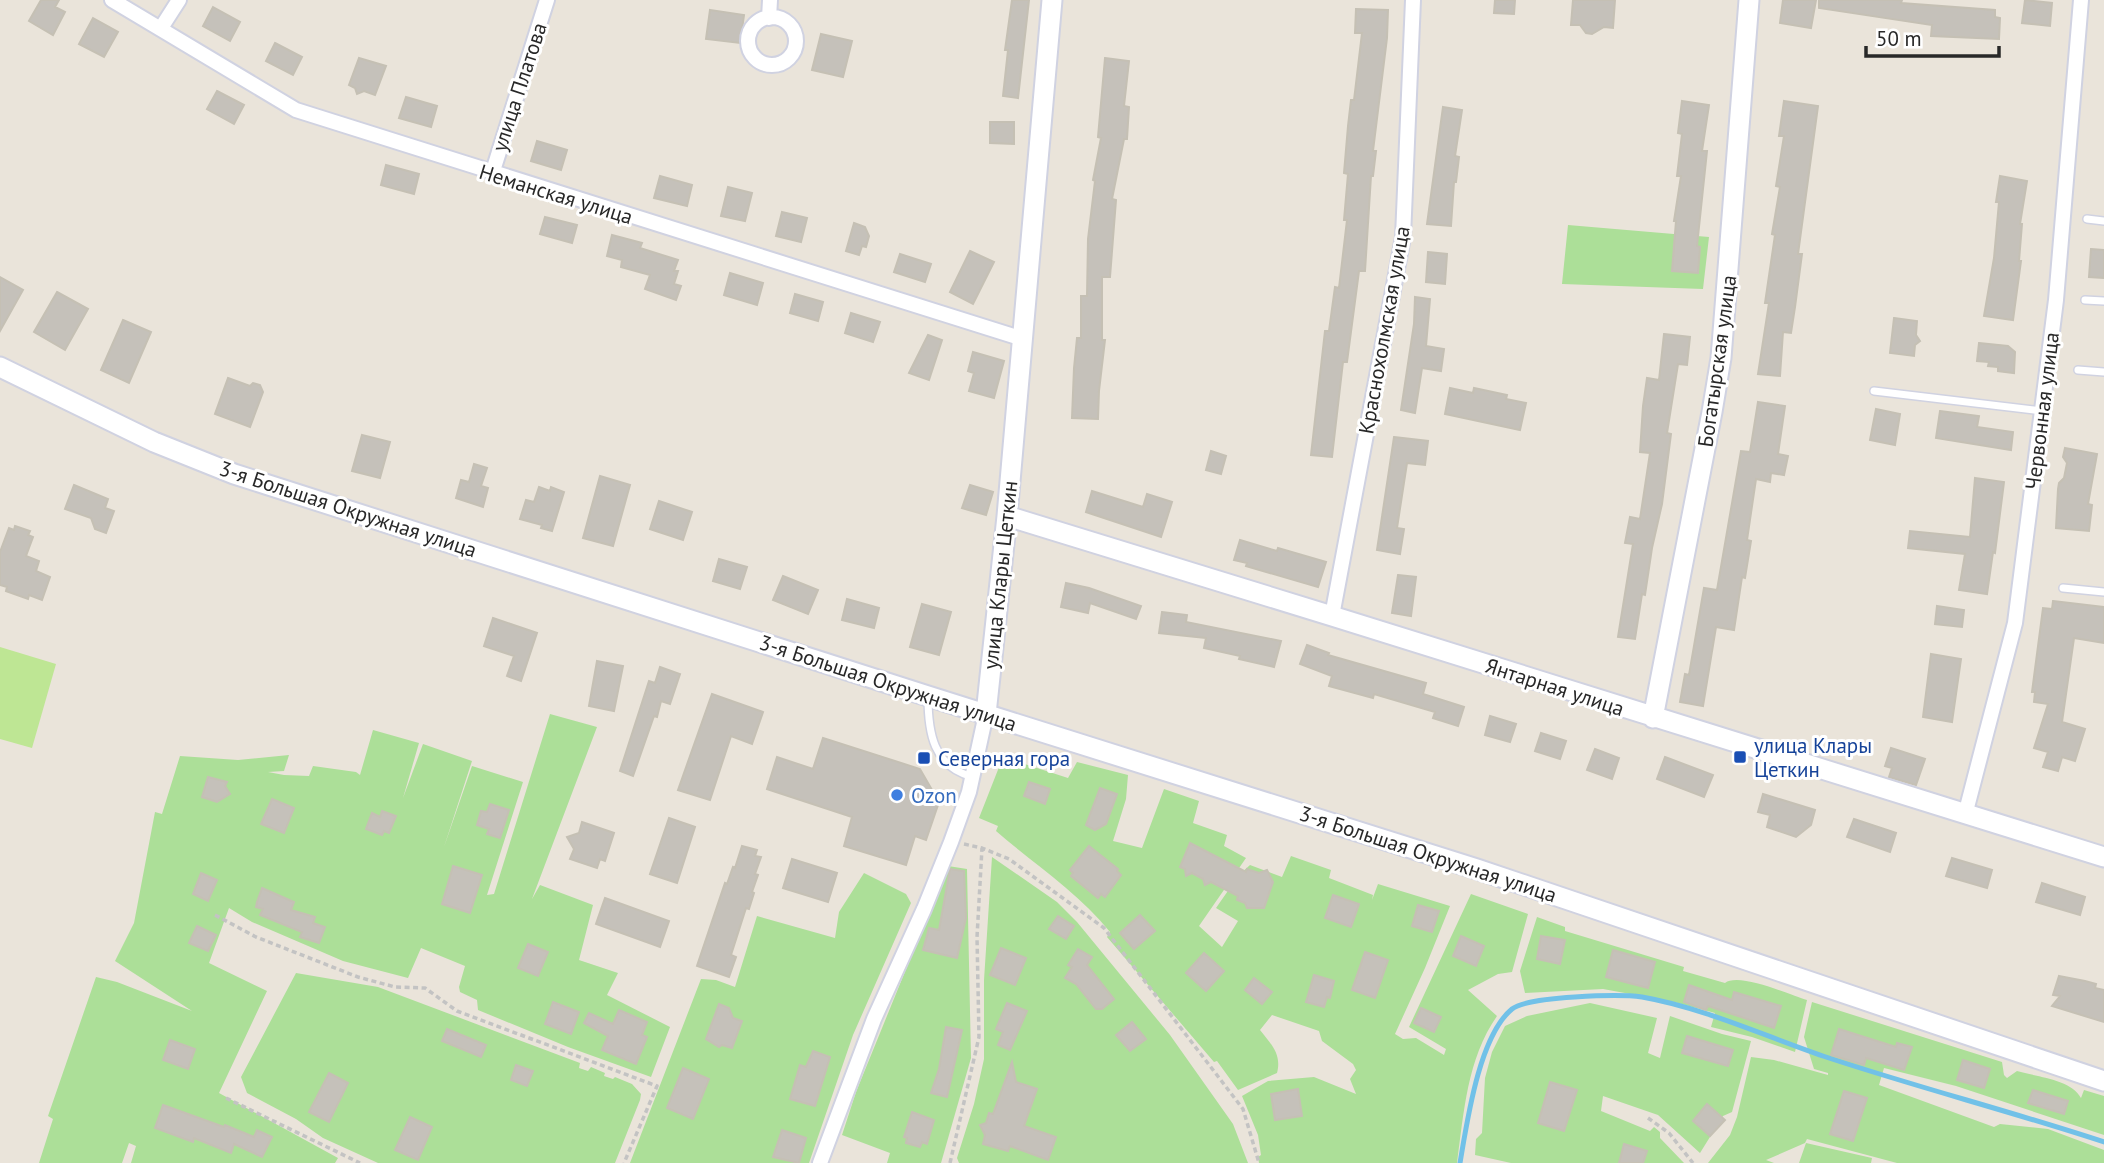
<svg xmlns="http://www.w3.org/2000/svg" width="2104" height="1163" font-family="'PT Sans',sans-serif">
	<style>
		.green { fill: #acdf98 }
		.pitch { fill: #bee694 }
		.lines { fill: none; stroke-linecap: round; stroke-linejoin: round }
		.stream { stroke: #71c1e8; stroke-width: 5 }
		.building { fill: #c5c1ba; stroke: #c5c0b4; stroke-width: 2 }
		.service-casing { stroke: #d0d2e1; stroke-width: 10 }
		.minor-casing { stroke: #d0d2e1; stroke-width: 18 }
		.tertiary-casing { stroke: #d0d2e1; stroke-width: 23 }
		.path { stroke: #c3c3c3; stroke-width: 3.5; stroke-dasharray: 5 3.5; stroke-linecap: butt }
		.service { stroke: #fff; stroke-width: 7 }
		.minor { stroke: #fff; stroke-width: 14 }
		.tertiary { stroke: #fff; stroke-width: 19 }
		.transit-dot { fill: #1a4fb4; stroke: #fff; stroke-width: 2.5 }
		.shop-dot { fill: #3f7fe0; stroke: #fff; stroke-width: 2.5 }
		.labels { text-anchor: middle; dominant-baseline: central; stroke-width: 6; stroke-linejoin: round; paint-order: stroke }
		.street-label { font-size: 21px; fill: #282828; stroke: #fff }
		.transit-label { font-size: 21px; fill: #164399; stroke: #fff; text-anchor: start }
		.shop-label { font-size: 21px; fill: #366cbe; stroke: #fff; text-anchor: start }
	</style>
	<rect width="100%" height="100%" fill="#eae4da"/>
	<!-- green -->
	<path class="green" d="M1568,225l141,12 -6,52 -141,-5z
		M550,714l47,13 -65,172 8,-14 53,20 -14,55 39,13 -11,22 63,32 -19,50 -83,-30 -90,-37 -1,-10 -17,-8 -1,-5 6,-21 -44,-18 -13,30 -65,-17 -91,-39 -23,-14 -20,55 58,28 -48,102 119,65 -3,5h-204l5,-17 -7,-3 -7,20h-83l14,-44 -5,-3 48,-139 21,5 75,29 -77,-50 19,-38 21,-111 7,2 18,-58 58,4 51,-5 -5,16 -16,1 16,3 25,1 4,-10 43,6 4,3 13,-45 46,13 -16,55 20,-54 49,17 -28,86 28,-81 51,16 -36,113 7,-1z
		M1003,757l65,21 9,-16 51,13 -2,24 -13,42 29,7 22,-59 35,12 -6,22 34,12 -3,11 22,12 -47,68 23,21 16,-26 -22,-13 23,-33 11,-10 32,12 9,-21 40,14 -2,8 44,17 -1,5 6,-16 72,22 -25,62 -30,66 8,5 13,-1 28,17 2,-6 -37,-22 62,-133 57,20 -16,58 -14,2 -30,16 29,26c-30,43 -33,96 -40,147h-198l-1,-6 3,-2 -3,-20 -16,-39 26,-15 46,-4 42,17 -6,-15 6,-9 -3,-6 -31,-23 -3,-10 -47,-16 -12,15c11,14 22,24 17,43l-39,17 -21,-29 -3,1 -107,-125 3,-5c-31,-39 -76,-68 -114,-101l2,-5 -19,-8z
		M992,857l65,45 20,20 93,113 63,89 15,39h-289l-2,-5 17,-54 10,-45v-79z
		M948,866l19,3 4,189 -30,105h-54l3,-10 -48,-18 14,-43z
		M864,873l42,21 5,9 -58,132 -44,128h-179l71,-184 15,1 19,7 22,-71 78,22 4,-26z
		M1537,917l28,10v4l119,36 -1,4 42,12c14,-11 65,12 82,17l-12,52 -43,-15 -41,-10 4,-14 -41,-11 -71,-13 -78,4 -5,-22z
		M296,973l82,14 202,76 -1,5 9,3 3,-4 14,6 -1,3 9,3 2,-2 17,7 9,10 -1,6 -25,63h-237l-55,-25 -27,-19 -49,-26 -6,-16z
		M1812,1002l190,60 2,13 3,3 10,-7c20,6 54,8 64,27l3,-8 20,6v39l-148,-49 -72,-18 -5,17 115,42 6,-3 48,5 56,21v13h-207l-90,-24 -2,4 -39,17 8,3h-66l22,-28 7,-18 14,-60 23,3 54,15v-2l-14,-4 -10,-32z
		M1590,1003l67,15 -9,35 12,5 10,-42 52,18 29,7 -19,71 -9,4 -23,37 -42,-38 -55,-19 -2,15 49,20 4,-4 6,5v6l24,25h-173l-36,-8 1,-16 6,-6 3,-55 7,-26 13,-26 22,-10z
		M1806,1143l66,15 -1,5h-72z"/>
	<!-- pitch -->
	<path class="pitch" d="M0,647l56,17 -24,84 -32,-9z"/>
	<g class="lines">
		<!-- stream -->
		<path class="stream" d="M1460,1163c7,-41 19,-127 52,-154 16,-13 108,-15 130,-12 63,11 127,41 187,61 91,30 184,54 275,84"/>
	</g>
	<!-- building -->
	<path class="building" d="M41,0h18l-4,7 10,5 -12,23 -24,-14z
		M1012,0h17l-11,98 -15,-2 5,-46h-3z
		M1495,0h20l-1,14 -20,-1z
		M1573,0h42l-2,28 -9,-1 -12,7 -6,-1 -6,-8h-9z
		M1783,0h33l-5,28 -31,-5z
		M1819,0h83l-1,3 94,7v7l5,1 -1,21 -68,-3 1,-11 -113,-17z
		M2025,0l27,3 -2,23 -28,-3z
		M213,7l27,15 -10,19 -27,-15z
		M1356,9l32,1 -1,28 -14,113h3l-3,25h-2l-6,95h-6l-12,91h-4l-11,95 -21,-2 14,-124h4l6,-44 4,1 8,-68h-3l4,-46 -4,-1 4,-47 3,-26h3l8,-67h-7z
		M710,10l34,5 -4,28 -34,-4z
		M93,18l25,14 -14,25 -25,-13z
		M821,34l31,7 -9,36 -31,-7z
		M275,43l27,14 -9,18 -27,-14z
		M359,58l27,8 -11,29 -11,-4 -7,3 -2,-6 -6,-3z
		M1105,58l24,3 -5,45 5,1 -2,32h-3l-12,60 4,1 -6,77h-8v63h3l-6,51 -1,28 -26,-1 2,-50 3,-30h4v-42h6l1,-57 7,-58 -2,-1 8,-42 -3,-1z
		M217,91l27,14 -10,19 -27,-15z
		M406,97l31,9 -6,21 -32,-9z
		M1682,101l27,4 -7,46h5l-10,95 3,1 -2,26 -26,-2 4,-50h-2l7,-45h-4l5,-42 -4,-1z
		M1784,101l34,5 -20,148h4l-7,53 -4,26 -8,-1 -3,44 -22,-2 11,-71h-4l10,-68 -3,-1 8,-47 -4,-1 8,-50h-5z
		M1443,107l19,3 -7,46 4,1 -3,25h-2l-3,44 -24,-2z
		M990,122h24v22l-24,-1z
		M537,141l30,9 -6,20 -30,-9z
		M386,165l33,9 -5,20 -33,-9z
		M660,176l32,9 -5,21 -33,-8z
		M2000,176l27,5 -7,43h2l-3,37h2l-8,59 -29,-4 10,-58 5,-56h-3z
		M728,187l24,6 -7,28 -24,-5z
		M782,212l25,6 -6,24 -25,-6z
		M545,217l32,8 -5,18 -32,-9z
		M854,223l11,4 4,9 -3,11 -4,-1 -3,9 -13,-4z
		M612,235l30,8 -2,5 38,12 -4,11h4l-4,13 7,2 -5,14 -31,-11 5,-14 -29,-8 1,-7 -15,-4z
		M2091,249l13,1v28l-15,-1z
		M970,251l24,11 -21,42 -23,-12z
		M1428,252l19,2 -2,30 -19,-2z
		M900,254l31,10 -6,18 -31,-10z
		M730,273l33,10 -6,22 -33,-10z
		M0,277l23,13 -23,41z
		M57,292l31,17 -23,41 -31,-18z
		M795,294l28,8 -5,19 -28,-8z
		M1415,297l15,2 -4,47 18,3 -3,22 -19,-3 -7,45 -14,-3 13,-86z
		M851,313l29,9 -7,20 -28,-9z
		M1894,318l23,3 -1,14 4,6 -5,4 -1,11 -24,-3z
		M123,320l28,12 -22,51 -28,-13z
		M1664,334l26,3 -3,28 -9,-1 -11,69 4,1 -9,70 -10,44 -7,47 -3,-1 -7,45 -17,-2 15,-93 -8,-1 5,-26 10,2 10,-66 -10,-1 3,-46 4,-28 12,2z
		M928,335l14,5 -13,40 -20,-7z
		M1979,343l29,3 7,6 -1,21 -16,-2v-4l-10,-1 1,-4 -12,-1z
		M973,352l31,9 -10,37 -25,-7 5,-18 -6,-2z
		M228,378l22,8 3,-3 7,2 3,7 -13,35 -35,-13z
		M1450,388l23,5 1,-5 33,7 -1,4 20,4 -6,27 -75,-16z
		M1758,402l27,4 -7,48 10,2 -4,19 -13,-2 -1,9 -14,-3 -9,61 4,1 -6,37 -3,-1 -8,53 -18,-3 -13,79 -23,-4 5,-28 4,1 15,-87 13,2 24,-139 9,1z
		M1876,409l24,5 -5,31 -25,-5z
		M1940,411l39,5 -2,11 36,5 -2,18 -75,-12z
		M362,435l28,7 -10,36 -28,-7z
		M1394,437l34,4 -3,24 -18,-2 -10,65 7,1 -4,25 -23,-4z
		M2065,448l32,6 -9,50 4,1 -3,26 -33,-3 2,-39 1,-6 5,-5 3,-15 -4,-6z
		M1211,451l15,5 -5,18 -15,-4z
		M474,464l13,4 -6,18 7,2 -5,19 -27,-9 5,-18 8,2z
		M600,476l30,9 -17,61 -30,-8z
		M1975,478l29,4 -9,71 -2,-1 -6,42 -28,-4 6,-36 -57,-6 2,-17 60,6z
		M74,485l34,14 -3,9 9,3 -8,22 -11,-4 -4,-11 -26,-9z
		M970,485l23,7 -7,23 -24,-7z
		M539,487l11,4 1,-4 13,5 -12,39 -11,-3 1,-3 -22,-6 6,-19 8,2z
		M1092,491l51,16 4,-13 25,8 -11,35 -75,-25z
		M659,501l33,11 -9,28 -33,-11z
		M15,526l15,5 -2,4 5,2 -7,19 13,5 -3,10 14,6 -8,23 -13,-5 -1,4 -22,-8 1,-4 -7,-2v-33l9,-24 5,2z
		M1240,540l37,11 1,-3 48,14 -8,25 -72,-21 1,-3 -13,-3z
		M719,559l28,8 -7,22 -27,-8z
		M1398,575l18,2 -5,39 -19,-3z
		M783,576l35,14 -10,24 -35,-14z
		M1066,583l23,5 52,18 -5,13 -46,-16 -2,10 -27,-6z
		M847,599l32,9 -5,20 -32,-8z
		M2053,601l51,6v36l-30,-5 -12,84 23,7 -10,32 -13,-4 -4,14 -15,-4 5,-15 -14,-4 14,-44 -14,-2 1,-10h-3l11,-84 9,1z
		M922,604l29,8 -12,43 -29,-8z
		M1937,606l27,4 -2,17 -27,-3z
		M1162,612l25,3 -1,7 95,19 -7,26 -35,-8 1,-3 -36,-8 2,-10 -47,-5z
		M493,618l44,15 -16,48 -14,-5 7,-20 -30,-10z
		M1307,645l22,8 -1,2 98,28 -3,11 41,13 -6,19 -25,-8 2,-6 -61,-18 -1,4 -44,-12 3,-10 -32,-12z
		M1931,654l30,5 -9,63 -29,-5z
		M597,661l26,5 -9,45 -25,-5z
		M660,667l20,7 -10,30 -9,-3 -4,16 -3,-1 -21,60 -13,-5 29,-90 6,2z
		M712,694l51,18 -11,32 -21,-8 -21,64 -32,-10z
		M1490,716l26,8 -6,18 -25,-7z
		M1541,733l25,8 -6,18 -25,-8z
		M823,738l97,31 19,33 -13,38 -11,-4 -9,29 -62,-19 8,-29 -85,-28 10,-32 36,12z
		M1891,748l34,11 -9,26 -27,-8 3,-9 -7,-2z
		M1595,749l24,9 -7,21 -25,-9z
		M1665,757l48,18 -9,22 -47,-18z
		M208,777l19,5 -2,4 5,8 -13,8 -15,-5z
		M1029,782l21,7 -5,15 -21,-8z
		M1100,788l17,6 -11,30 -11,6 -9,-5z
		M1763,794l52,16 -4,15 -15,12 -29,-10 3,-12 -12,-3z
		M272,799l22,9 -10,25 -23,-9z
		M490,804l19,6 -9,28 -13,-4 2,-5 -12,-4 4,-14 6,1z
		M382,811l14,5 -7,17 -5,-2 -2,4 -16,-6 6,-16 8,4z
		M669,818l26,9 -18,56 -27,-9z
		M1854,819l42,14 -6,19 -43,-15z
		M582,822l32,11 -9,28 -5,-2 -3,9 -27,-9 4,-10 -7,-12 12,-4z
		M1190,843l56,29 1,-3 12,4 8,-3 6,12 -9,26h-17l-2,-5 -8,-3 1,-4 -27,-14 -6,3 -2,-6 -11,-6 -6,3 -1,-7 -5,-2z
		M742,846l15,4 -2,6 6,1 -6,17 3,1 -6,17 2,1 -5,16 -3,-1 -15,47 5,2 -7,20 -32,-11 28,-83 2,1 6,-17 2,1z
		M1089,846l29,23 -1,2 4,4 -16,22 -4,-3 -3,4 -27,-22 2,-3 -3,-3z
		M1952,858l40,12 -5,18 -41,-12z
		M792,859l45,14 -9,29 -45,-14z
		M453,866l29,9 -12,38 -28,-9z
		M950,869l14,2 2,47 -9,40 -34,-8 6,-22 10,2z
		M201,873l16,7 -9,21 -15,-7z
		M2042,883l43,14 -5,18 -44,-13z
		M262,888l32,14 -3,8 24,7 -2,6 12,4 -6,16 -19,-6 2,-5 -42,-17 3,-6 -7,-2 1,-5z
		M1333,895l26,9 -8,23 -26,-9z
		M605,898l64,23 -9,26 -64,-23z
		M1418,905l21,6 -7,21 -20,-6z
		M1140,915l15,16 -21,18 -14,-16z
		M1058,916l16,10 -8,13 -17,-10z
		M197,926l19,9 -8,16 -19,-8z
		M1461,936l23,10 -8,20 -23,-10z
		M1541,936l24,4 -5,24 -23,-5z
		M528,944l20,8 -10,24 -20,-8z
		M1001,948l25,10 -11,27 -25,-10z
		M1078,949l14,8 -5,8 27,34 -12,10h-6l-20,-25 -11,-6 7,-11 -4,-2z
		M1613,950l42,12 -7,26 -42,-11z
		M1365,952l23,8 -13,38 -23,-8z
		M1204,953l20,18 -18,20 -20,-18z
		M1314,975l20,6 -4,17 -3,-1 -3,10 -18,-5z
		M2059,976l26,5 11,3 -1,4 9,2v32l-52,-16 8,-10 -7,-1z
		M1254,978l18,14 -10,12 -17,-14z
		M1689,985l43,15 2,-8 47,14 -7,22 -66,-22 -2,4 -22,-8z
		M553,1002l26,10 -8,22 -26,-10z
		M1007,1003l20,8 -17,39 -12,-5 5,-13 -7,-3z
		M719,1004l10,4 4,10 9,3 -10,27 -10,-3 -3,2 -13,-8z
		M1421,1008l20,9 -7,15 -20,-9z
		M619,1010l28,12 -5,13 5,2 -11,27 -34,-14 6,-14 -24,-13 5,-10 24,11z
		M1132,1022l14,17 -16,12 -14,-16z
		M946,1027l16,3 -15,67 -16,-4 8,-24z
		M447,1029l39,16 -5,12 -39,-16z
		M1839,1029l57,18 1,-4 15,4 -8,23 -38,-12 -2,7 -33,-10z
		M1687,1036l46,14 -5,16 -46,-13z
		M170,1040l25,9 -7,20 -25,-9z
		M813,1051l17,6 -15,49 -25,-7 10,-34 6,2z
		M1963,1060l27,9 -6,19 -27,-8z
		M1012,1062l4,20 21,7 -13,37 32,11 -8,23 -38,-14 -2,5 -25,-7 2,-9 -5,-10 6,-2 3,-10 4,1z
		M516,1065l17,6 -6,15 -16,-6z
		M683,1068l26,11 -16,40 -26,-11z
		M329,1073l19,10 -19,39 -20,-10z
		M1550,1082l27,8 -13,41 -26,-8z
		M1298,1089l4,27 -27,4 -4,-26z
		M2033,1090l35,11 -4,13 -36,-11z
		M1844,1091l23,7 -14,43 -23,-7z
		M1707,1104l18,16 -15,16 -17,-15z
		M163,1105l61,22 1,-2 29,12 3,-7 15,7 -10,20 -28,-13 -3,9 -37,-15 -1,4 -38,-14z
		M912,1112l22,8 -7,24 -5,-2 -2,5 -14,-4 1,-5 -3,-1z
		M410,1117l22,10 -14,33 -23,-10z
		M782,1130l24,8 -7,25 -26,-6z
		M1624,1144l23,7 -4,12h-24z"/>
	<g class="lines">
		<defs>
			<path id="service" d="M2087,219l17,2
				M2085,300l19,1
				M2078,370l26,2
				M1874,391l168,20
				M2063,588l41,4
				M928,697c0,35 5,70 45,80"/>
			<path id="minor" d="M112,0l184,110 727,229
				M748 41a24 24 0 1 1 48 0a24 24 0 1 1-48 0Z
				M769,18l1,-18
				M161,28l18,-28
				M492,174l55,-174
				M1332,616l71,-379 10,-237
				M1965,815l50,-192 41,-323 25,-300
				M820,1163l54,-144 50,-110 27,-67 18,-50 17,-78"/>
			<path id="tertiary" d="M0,367l154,75 80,32 694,222 549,173 627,212
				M1007,516l325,100 772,241
				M986,714l21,-198 45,-516
				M1653,718l59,-306 9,-54 28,-358"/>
		</defs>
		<!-- service casing -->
		<use href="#service" class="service-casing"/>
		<!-- minor casing -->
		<use href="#minor" class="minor-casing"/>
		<!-- tertiary casing -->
		<use href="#tertiary" class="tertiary-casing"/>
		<!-- path -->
		<path class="path" d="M964,844l18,4 27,11 95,69 139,181 16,54
			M215,915l41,22 102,40 37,10 30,1 32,23 200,75 -33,77
			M226,1098l134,65
			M1648,1118l21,15 24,30
			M950,1163l29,-126 -2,-100 5,-89"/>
		<!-- service -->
		<use href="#service" class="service"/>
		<!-- minor -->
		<use href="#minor" class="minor"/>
		<!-- tertiary -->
		<use href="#tertiary" class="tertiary"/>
	</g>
	<!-- markers -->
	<g class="transit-dot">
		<rect x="1733" y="750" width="14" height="14" rx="3.5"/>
		<rect x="917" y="751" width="14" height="14" rx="3.5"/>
	</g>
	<circle class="shop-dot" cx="897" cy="795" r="7"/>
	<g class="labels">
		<!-- street labels -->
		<g class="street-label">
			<text transform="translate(519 87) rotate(-72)">улица Платова</text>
			<text transform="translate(556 194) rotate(17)">Неманская улица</text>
			<text transform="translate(1384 330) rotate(-80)">Краснохолмская улица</text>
			<text transform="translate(1717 361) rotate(-82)">Богатырская улица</text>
			<text transform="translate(2042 411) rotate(-83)">Червонная улица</text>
			<text transform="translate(348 509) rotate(18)">3-я Большая Окружная улица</text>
			<text transform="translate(1000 575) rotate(-84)">улица Клары Цеткин</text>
			<text transform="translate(888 683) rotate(18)">3-я Большая Окружная улица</text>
			<text transform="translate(1555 687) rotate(18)">Янтарная улица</text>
			<text transform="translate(1428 854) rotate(18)">3-я Большая Окружная улица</text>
		</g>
		<!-- transit labels -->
		<g class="transit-label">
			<text x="1754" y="745">улица Клары<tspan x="1754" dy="24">Цеткин</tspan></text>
			<text x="938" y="758">Северная гора</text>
		</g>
		<!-- shop labels -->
		<g class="shop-label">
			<text x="911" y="795">Ozon</text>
		</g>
	</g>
	<!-- scale -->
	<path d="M1866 46v10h133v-10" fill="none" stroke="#282828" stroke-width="3.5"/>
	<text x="1876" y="46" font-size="21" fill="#282828" stroke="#ffffff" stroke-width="5" paint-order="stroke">50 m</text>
</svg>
